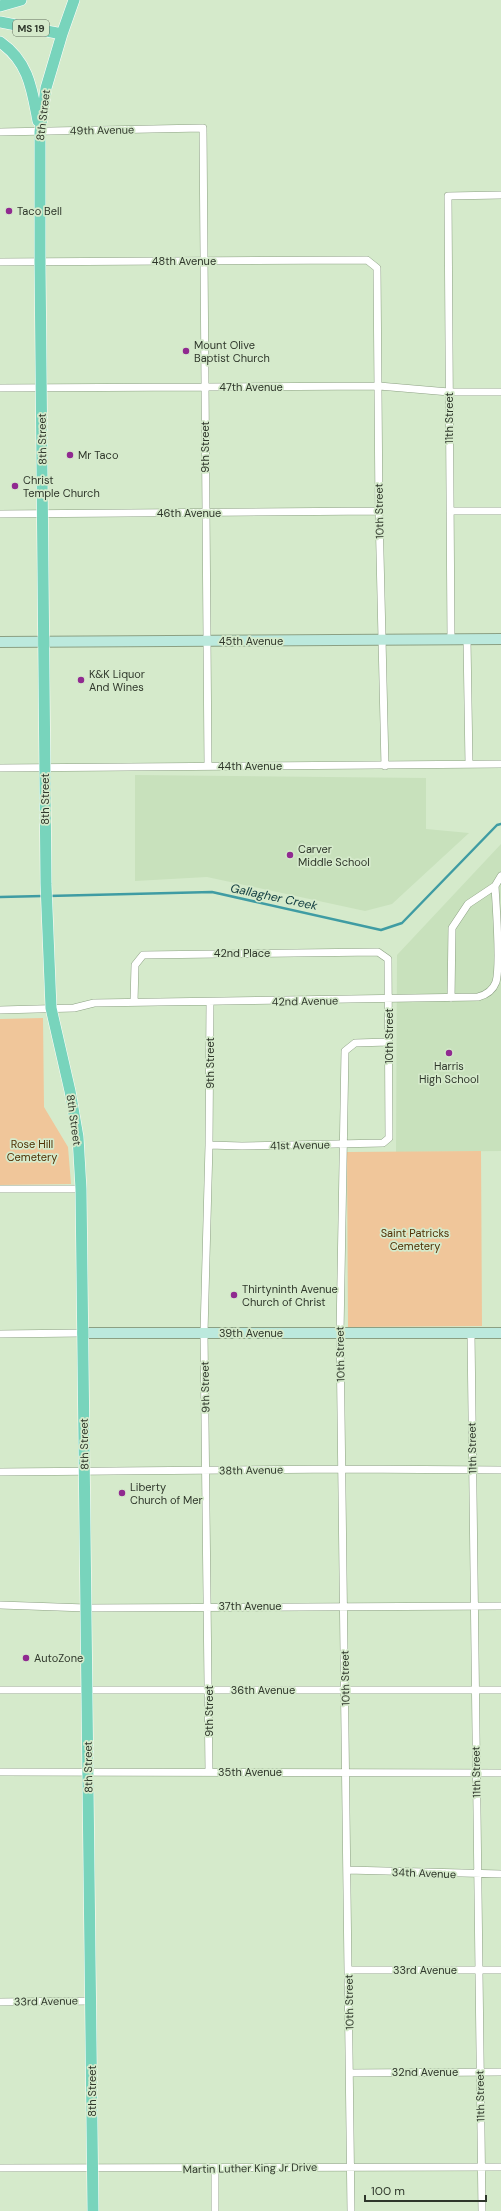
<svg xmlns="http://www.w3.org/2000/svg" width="501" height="2211" font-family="'DM Sans',sans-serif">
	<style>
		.built { fill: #c8e1bc }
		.green { fill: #f0c69a }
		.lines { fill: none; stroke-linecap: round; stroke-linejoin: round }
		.stream { stroke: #3f9ca3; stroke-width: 2.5 }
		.street-casing { stroke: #8ca083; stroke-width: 8 }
		.secondary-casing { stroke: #8ca083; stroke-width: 12 }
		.primary-casing { stroke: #fff; stroke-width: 12 }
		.street { stroke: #fff; stroke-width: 7 }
		.secondary { stroke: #bce9dd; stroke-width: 10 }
		.primary { stroke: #78d4bc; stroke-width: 11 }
		.poi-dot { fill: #902a90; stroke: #d5eacb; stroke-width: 1.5 }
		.labels { text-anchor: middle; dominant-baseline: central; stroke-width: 3.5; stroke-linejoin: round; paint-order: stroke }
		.shield { fill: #d5eacb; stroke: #616d5b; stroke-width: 1 }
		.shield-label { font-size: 10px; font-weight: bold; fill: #2f372b }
		.street-label { font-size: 11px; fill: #2f372b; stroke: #d5eacb }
		.poi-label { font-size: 11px; fill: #2f372b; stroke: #d5eacb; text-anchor: start }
		.park-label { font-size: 11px; fill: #4f3005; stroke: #d5eacb }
		.water-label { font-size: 12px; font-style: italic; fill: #0e3a3e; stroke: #d5eacb }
	</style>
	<rect width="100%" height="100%" fill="#d5eacb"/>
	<!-- built -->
	<path class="built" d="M135,775l291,3v51l43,4 -77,71 -27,7 -158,-34 -72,4z
		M501,844v307l-105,1 1,-197z"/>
	<!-- green -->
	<path class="green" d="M43,1018l1,89 24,40 3,37 -71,1v-166z
		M481,1151l1,175 -134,1 -1,-175z"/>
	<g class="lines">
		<!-- stream -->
		<path class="stream" d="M48,896l164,-4 169,38 21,-7 95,-98 4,-1
			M0,897l43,-1"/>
		<defs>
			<path id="street" d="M0,132l203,-4 5,638
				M0,262l367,-2 10,8 2,243 6,255
				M0,388l379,-2 70,6h52
				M450,511h51
				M0,514l379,-3
				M451,640l-3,-444 53,-1
				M467,640l2,124
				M0,768l501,-4
				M451,998l1,-70 16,-24 27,-18
				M134,1002l1,-37 8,-10 235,-3 10,7 1,179 -6,5 -141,3 -33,-1
				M0,1010l74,-2 20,-5 384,-6c8,-2 15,-7 18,-15 5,-18 0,-75 -1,-96l6,-10
				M0,1189h81
				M471,1333l11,878
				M0,1334l82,-1
				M0,1472l343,-3 158,1
				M0,1605l86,3 415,-2
				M0,1690h501
				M0,1772l501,1
				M209,1772l-5,-439 5,-188 1,-143
				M347,1870l154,4
				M348,1970h153
				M0,2002l91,-1
				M350,2073l151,-1
				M0,2168l501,-1
				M215,2169v42
				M351,2211l-11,-878 5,-282 10,-8 34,-1"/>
			<path id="secondary" d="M0,642l501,-3
				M82,1333h419"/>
			<path id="primary" d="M74,0l-12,34 -16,54 -6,44v130l6,622 5,124 19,83 8,46 3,52 12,1022
				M0,6l21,-6
				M0,22l62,12
				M0,42c29,20 32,48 38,79"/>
		</defs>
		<!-- street casing -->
		<use href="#street" class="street-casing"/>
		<!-- secondary casing -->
		<use href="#secondary" class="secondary-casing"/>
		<!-- primary casing -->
		<use href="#primary" class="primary-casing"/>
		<!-- street -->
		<use href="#street" class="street"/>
		<!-- secondary -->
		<use href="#secondary" class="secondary"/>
		<!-- primary -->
		<use href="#primary" class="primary"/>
	</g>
	<!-- markers -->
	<g class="poi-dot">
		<circle cx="9" cy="211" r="4"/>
		<circle cx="186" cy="351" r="4"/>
		<circle cx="70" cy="455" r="4"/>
		<circle cx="15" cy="486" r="4"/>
		<circle cx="81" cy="680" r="4"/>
		<circle cx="290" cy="855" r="4"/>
		<circle cx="449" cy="1053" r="4"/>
		<circle cx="234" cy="1295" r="4"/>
		<circle cx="122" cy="1493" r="4"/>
		<circle cx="26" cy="1658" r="4"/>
	</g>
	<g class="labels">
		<!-- shield labels -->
		<rect class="shield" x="13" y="20" width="36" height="16" rx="3"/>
		<g class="shield-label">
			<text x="31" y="28">MS 19</text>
		</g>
		<!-- street labels -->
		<g class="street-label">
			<text transform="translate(43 115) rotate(-83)">8th Street</text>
			<text transform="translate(102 130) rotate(-1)">49th Avenue</text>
			<text x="184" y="261">48th Avenue</text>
			<text x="251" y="387">47th Avenue</text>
			<text transform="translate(449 418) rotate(-90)">11th Street</text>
			<text transform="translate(42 439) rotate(-91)">8th Street</text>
			<text transform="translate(205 447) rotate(-90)">9th Street</text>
			<text transform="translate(379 511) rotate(-91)">10th Street</text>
			<text x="189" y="513">46th Avenue</text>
			<text x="251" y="641">45th Avenue</text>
			<text x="250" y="766">44th Avenue</text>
			<text transform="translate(45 799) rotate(-90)">8th Street</text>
			<text x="242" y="953">42nd Place</text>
			<text transform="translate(305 1001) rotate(-1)">42nd Avenue</text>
			<text transform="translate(389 1036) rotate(-90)">10th Street</text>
			<text transform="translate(210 1063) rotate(-90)">9th Street</text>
			<text transform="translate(74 1120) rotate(82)">8th Street</text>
			<text transform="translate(300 1145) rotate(-1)">41st Avenue</text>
			<text x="251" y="1333">39th Avenue</text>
			<text transform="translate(340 1354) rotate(-91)">10th Street</text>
			<text transform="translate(205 1387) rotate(-91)">9th Street</text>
			<text transform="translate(84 1444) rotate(-91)">8th Street</text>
			<text transform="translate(472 1448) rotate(-91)">11th Street</text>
			<text transform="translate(251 1470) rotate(-1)">38th Avenue</text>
			<text x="250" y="1606">37th Avenue</text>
			<text transform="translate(345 1678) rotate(-91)">10th Street</text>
			<text x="263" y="1690">36th Avenue</text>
			<text transform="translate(209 1711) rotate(-90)">9th Street</text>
			<text transform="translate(88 1767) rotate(-91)">8th Street</text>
			<text x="250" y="1772">35th Avenue</text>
			<text transform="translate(476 1772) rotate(-91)">11th Street</text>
			<text transform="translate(424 1873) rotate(2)">34th Avenue</text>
			<text x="425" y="1970">33rd Avenue</text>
			<text transform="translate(46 2001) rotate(-1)">33rd Avenue</text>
			<text transform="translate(349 2002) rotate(-91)">10th Street</text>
			<text x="425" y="2072">32nd Avenue</text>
			<text transform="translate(92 2091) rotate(-90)">8th Street</text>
			<text transform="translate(480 2096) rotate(-91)">11th Street</text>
			<text transform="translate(250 2168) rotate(-1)">Martin Luther King Jr Drive</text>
		</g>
		<!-- poi labels -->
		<g class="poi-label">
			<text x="17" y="211">Taco Bell</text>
			<text x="194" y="345">Mount Olive<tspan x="194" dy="13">Baptist Church</tspan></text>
			<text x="78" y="455">Mr Taco</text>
			<text x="23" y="480">Christ<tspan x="23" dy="13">Temple Church</tspan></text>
			<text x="89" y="674">K&amp;K Liquor<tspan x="89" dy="13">And Wines</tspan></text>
			<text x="298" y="849">Carver<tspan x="298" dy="13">Middle School</tspan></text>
			<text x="449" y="1066" text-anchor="middle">Harris<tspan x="449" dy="13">High School</tspan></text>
			<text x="242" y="1289">Thirtyninth Avenue<tspan x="242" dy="13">Church of Christ</tspan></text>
			<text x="130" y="1487">Liberty<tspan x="130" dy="13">Church of Mer</tspan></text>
			<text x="34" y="1658">AutoZone</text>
		</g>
		<!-- park labels -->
		<g class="park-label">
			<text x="32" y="1144">Rose Hill<tspan x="32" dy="13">Cemetery</tspan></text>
			<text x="415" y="1233">Saint Patricks<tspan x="415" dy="13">Cemetery</tspan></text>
		</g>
		<!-- water labels -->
		<g class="water-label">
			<text transform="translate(274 897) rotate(12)">Gallagher Creek</text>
		</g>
	</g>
	<!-- scale -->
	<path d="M365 2195v6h121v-6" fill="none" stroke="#2f372b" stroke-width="2"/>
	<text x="371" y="2195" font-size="12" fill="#2f372b" stroke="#d5eacb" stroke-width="3" paint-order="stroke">100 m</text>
</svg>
